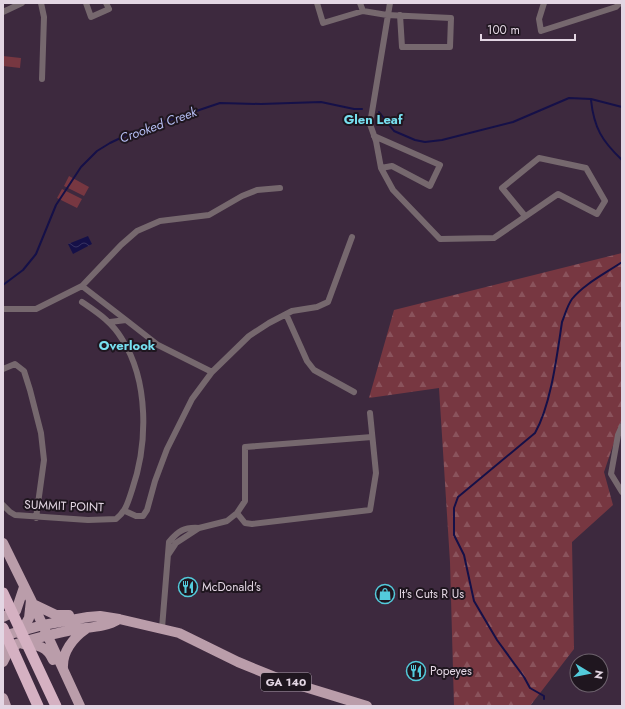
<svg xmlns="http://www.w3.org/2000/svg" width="625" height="709" font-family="Jost,sans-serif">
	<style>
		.forest { fill: url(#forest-firs) }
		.pitch { fill: #773741 }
		.water { fill: url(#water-waves) }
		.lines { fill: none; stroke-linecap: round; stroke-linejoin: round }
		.stream { stroke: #151048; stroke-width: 2 }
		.minor { stroke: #76686e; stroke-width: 6 }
		.primary { stroke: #ba9daa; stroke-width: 10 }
		.motorway { stroke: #d5b1c2; stroke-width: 11 }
		.labels { text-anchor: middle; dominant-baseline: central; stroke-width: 4; stroke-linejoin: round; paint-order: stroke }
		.shield { fill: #1f161f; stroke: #a89ca8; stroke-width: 1 }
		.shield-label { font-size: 11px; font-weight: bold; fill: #e3d6e3 }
		.street-label { font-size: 12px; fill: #e3d6e3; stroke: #1f161f }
		.poi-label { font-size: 12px; fill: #e3d6e3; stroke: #1f161f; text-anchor: start }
		.neighbourhood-label { font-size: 13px; font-weight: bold; fill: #77e0f0; stroke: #1f161f }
		.water-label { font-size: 13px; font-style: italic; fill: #b6bef4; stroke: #1f161f }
	</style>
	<defs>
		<pattern id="forest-firs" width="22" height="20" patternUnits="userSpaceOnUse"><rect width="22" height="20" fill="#773741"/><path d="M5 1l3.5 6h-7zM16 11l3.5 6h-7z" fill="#8a535c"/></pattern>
		<pattern id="water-waves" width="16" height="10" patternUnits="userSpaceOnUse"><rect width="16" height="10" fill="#151048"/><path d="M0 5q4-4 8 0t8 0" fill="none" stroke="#373262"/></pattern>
	</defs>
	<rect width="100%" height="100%" fill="#3d293e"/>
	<!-- forest -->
	<path class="forest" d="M622,253v166l-18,53 9,33 -41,37 2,107 -44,57h-76l-4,-144 -11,-174 -70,10 25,-88z"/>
	<!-- pitch -->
	<path class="pitch" d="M3,56l18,2 -1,10 -17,-2z
		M69,176l20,11 -5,9 -20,-10z
		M62,189l20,10 -5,9 -20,-10z"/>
	<!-- water -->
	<path class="water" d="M88,236l4,8 -19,10 -5,-10z"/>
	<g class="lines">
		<!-- stream -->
		<path class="stream" d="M591,100c3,28 11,41 31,60
			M379,112l15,19 21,9 10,2 17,-2 71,-18 56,-24 22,1 31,8
			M3,285l20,-15 13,-16 20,-49 25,-38 16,-16 13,-8 21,-10 89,-30 41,1 60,-2 33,7h8
			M544,699v-3l-14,-8 -6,-11 -27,-37 -23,-39 -10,-46 -10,-20v-27l4,-11 77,-64c16,-28 22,-78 27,-111 3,-7 5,-16 10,-23 12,-15 34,-26 50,-37"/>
		<!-- minor -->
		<path class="minor" d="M41,3l3,14 -2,62
			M86,3l5,14 18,-8 -3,-6
			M317,3l6,20 40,-12 24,4 64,3 -1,29h-48l-2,-32
			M360,3l3,8
			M544,3l-5,16 2,12 75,-24 4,-4
			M3,12l19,-9
			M374,136l66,29 -10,21 -38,-20 -11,2 -5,-27 -6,-17 20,-121
			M381,168l12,22 47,49 54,-1 64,-44 39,20 8,-13 -19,-33 -47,-10 -37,30 23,28
			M82,286l44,34
			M3,309h33l46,-23 39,-41 16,-14 23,-10 49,-6 33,-19 15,-6 23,-2
			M286,314l21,47 7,9 40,22
			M110,322l16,-2 32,25 54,27
			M3,369l12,-5 9,7 6,19 11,43 3,27 -8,58
			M622,426l-4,9 -7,39 11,18
			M3,505l7,7 5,3 73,5 28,-1c10,-8 12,-17 16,-29 16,-46 17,-109 -10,-151 -10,-17 -24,-26 -40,-37
			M125,511l11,5h7l4,-6 8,-29 12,-32 25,-50 20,-27 37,-36 20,-13 23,-12 25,-4 11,-5 24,-65
			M237,513l8,10 7,1 118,-14 6,-37 -6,-60
			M168,555l8,-12 23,-15 28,-7 10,-8 8,-12v-54l127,-10
			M162,628l7,-86c9,-11 15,-15 30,-14"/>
		<!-- primary -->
		<path class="primary" d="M3,543l30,61 47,102
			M33,604l23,11h13
			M3,617l13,-6 8,-24
			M20,634l9,-16 2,-18
			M3,636l40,-11 45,-8 12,-1 19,3 60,14 59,29 44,18 85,26
			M23,644c15,1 24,2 30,16
			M3,649c22,-9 45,-14 69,-19 16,-3 33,-2 47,-11
			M3,662l5,-10 7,-6
			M63,668c-1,-16 10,-30 23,-39
			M3,698l3,8"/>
		<!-- motorway -->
		<path class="motorway" d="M3,593l53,113
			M3,628l35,78"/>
	</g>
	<!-- icons -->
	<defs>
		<symbol id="restaurant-ring" viewBox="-11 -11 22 22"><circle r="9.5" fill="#1f161f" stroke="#53cbdb" stroke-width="1.5"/><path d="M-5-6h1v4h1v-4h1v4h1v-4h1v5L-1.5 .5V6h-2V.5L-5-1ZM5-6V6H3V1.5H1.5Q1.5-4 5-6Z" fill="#53cbdb"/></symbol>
		<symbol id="shop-ring" viewBox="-11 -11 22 22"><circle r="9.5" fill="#1f161f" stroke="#53cbdb" stroke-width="1.5"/><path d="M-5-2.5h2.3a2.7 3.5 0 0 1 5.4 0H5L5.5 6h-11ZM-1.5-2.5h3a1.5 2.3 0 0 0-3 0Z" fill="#53cbdb"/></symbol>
	</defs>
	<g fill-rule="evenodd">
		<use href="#restaurant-ring" x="177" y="576" width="22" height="22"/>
		<use href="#shop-ring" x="374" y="583" width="22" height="22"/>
		<use href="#restaurant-ring" x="405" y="660" width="22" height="22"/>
	</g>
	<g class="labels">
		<!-- shield labels -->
		<rect class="shield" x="261" y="673" width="50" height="18" rx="3"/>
		<g class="shield-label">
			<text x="286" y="682">GA 140</text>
		</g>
		<!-- street labels -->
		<g class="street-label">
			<text transform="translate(64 506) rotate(2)">SUMMIT POINT</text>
		</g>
		<!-- poi labels -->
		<g class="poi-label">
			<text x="202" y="587">McDonald's</text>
			<text x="399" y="594">It's Cuts R Us</text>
			<text x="430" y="671">Popeyes</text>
		</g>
		<!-- neighbourhood labels -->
		<g class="neighbourhood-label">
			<text x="373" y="119">Glen Leaf</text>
			<text x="127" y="345">Overlook</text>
		</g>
		<!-- water labels -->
		<g class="water-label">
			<text transform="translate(158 125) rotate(-20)">Crooked Creek</text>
		</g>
	</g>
	<!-- border -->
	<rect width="625" height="709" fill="none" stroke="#e3d6e3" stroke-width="8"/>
	<!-- north arrow -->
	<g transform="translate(589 673) rotate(100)"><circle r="19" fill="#1f161f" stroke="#6d636d"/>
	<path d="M0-3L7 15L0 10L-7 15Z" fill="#53cbdb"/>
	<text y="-6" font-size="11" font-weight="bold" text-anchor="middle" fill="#e3d6e3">N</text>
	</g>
	<!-- scale -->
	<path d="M481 34v6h94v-6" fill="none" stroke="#e3d6e3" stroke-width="2"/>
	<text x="487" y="34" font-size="12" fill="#e3d6e3" stroke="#1f161f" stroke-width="3" paint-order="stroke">100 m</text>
</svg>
